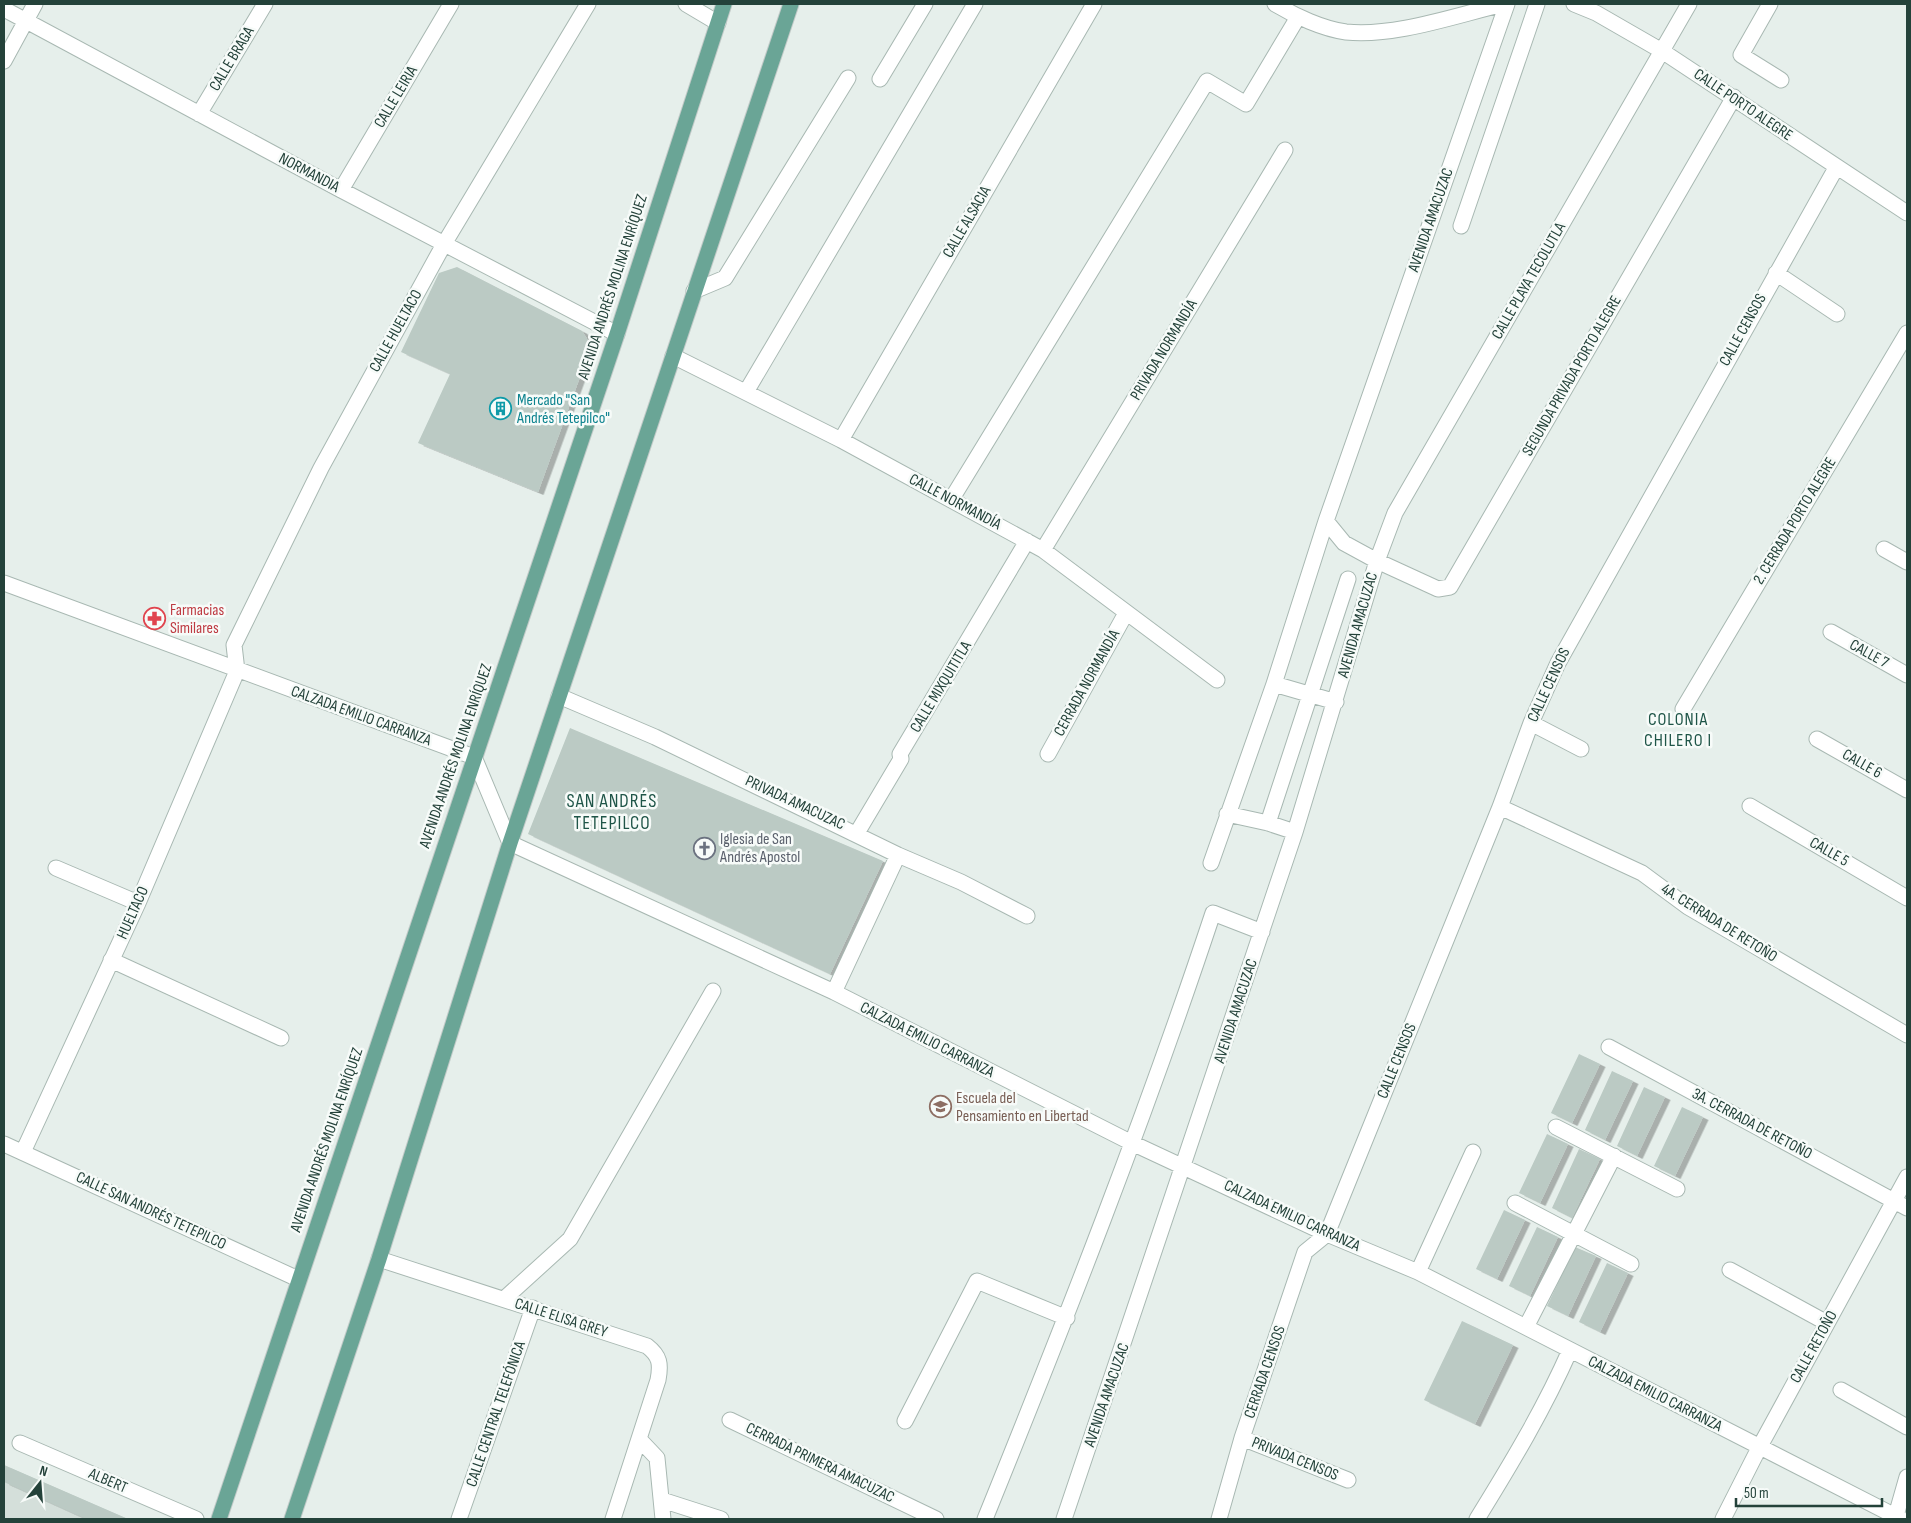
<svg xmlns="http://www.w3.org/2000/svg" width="1911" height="1523" font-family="'Sofia Sans Condensed',sans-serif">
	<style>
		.built { fill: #d4dfda }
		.building { fill: #bbcac4; filter: url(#shadow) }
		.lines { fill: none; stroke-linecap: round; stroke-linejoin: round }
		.minor-casing { stroke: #a8b8b2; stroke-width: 17 }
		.major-casing { stroke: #c2cac8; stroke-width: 17 }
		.minor { stroke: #fff; stroke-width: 15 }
		.major { stroke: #6aa596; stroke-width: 15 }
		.labels { text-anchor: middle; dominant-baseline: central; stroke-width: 5; stroke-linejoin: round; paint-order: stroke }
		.street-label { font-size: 16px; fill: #24423a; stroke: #f7fbf9 }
		.culture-label { font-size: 16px; fill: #0d838f; stroke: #f7fbf9; text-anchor: start }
		.health-label { font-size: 16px; fill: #be3a42; stroke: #f7fbf9; text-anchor: start }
		.worship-label { font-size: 16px; fill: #5b616d; stroke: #f7fbf9; text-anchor: start }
		.education-label { font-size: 16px; fill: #785e54; stroke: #f7fbf9; text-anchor: start }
		.neighbourhood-label { font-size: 18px; letter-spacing: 1px; fill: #1f5548; stroke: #f7fbf9 }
		.quarter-label { font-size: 19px; letter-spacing: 1px; fill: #1f5548; stroke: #f7fbf9 }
	</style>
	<defs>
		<filter id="shadow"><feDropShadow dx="5.5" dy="3" stdDeviation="0" flood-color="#0004"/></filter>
	</defs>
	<rect width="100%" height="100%" fill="#e6efeb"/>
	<!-- built -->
	<path class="built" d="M4,1465l124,54h-124z"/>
	<!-- building -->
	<path class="building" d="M457,267l125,64 7,11 -1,13 -50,137 -120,-49 32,-69 -49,-22 38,-79z
		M570,728l313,133 -53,113 -302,-140z
		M1579,1054l21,10 -28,59 -21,-10z
		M1612,1071l21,10 -28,59 -20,-10z
		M1644,1087l21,10 -28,59 -20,-10z
		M1682,1107l21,10 -28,59 -21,-10z
		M1547,1134l21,10 -28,59 -21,-10z
		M1579,1149l21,10 -28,59 -20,-10z
		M1504,1210l21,10 -28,59 -21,-10z
		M1537,1227l21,10 -28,59 -21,-10z
		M1575,1247l21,9 -28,60 -21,-10z
		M1607,1263l21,10 -28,59 -21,-10z
		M1462,1321l51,24 -38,79 -51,-24z
		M4,1465l124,54h-42l-82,-37z"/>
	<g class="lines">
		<defs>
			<path id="minor" d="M686,4l32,19
				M1275,4c20,12 48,25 71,28 50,5 110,-17 158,-28
				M1574,4l22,9 66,38 245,162
				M1770,4l-29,51 40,25
				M4,9l337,181 276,144
				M4,61l31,-57
				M880,79l45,-75
				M199,114l66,-110
				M341,190l110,-186
				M1461,226l76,-222
				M1776,273l61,41
				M694,291l31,-13 123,-200
				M673,356l168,84 202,110 174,130
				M746,392l229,-388
				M841,440l253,-436
				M951,500l256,-419 39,23 52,-87
				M1326,521l18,22 33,18 61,28 12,-2 284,-490
				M1884,549l23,13
				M1043,550l242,-400
				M4,583l470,174 36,86 324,149 298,151 195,91 91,38 483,247
				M1831,632l76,43
				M1274,684l62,18
				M559,696l96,41 243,118 63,27 66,34
				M1683,709l224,-376
				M1531,723l50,26
				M1817,739l90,51
				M1048,754l78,-141
				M1750,806l157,92
				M1500,807l142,66 46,34 219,128
				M1227,814l41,9 27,9
				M1268,823l80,-244
				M857,833l44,-74 -1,-5 127,-213
				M1211,863l63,-179 52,-163 181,-517
				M56,868l82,35
				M111,960l170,78
				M834,992l64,-137
				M1609,1047l298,161
				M1556,1127l121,62
				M4,1144l294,135
				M23,1152l115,-249 99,-232 -3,-26 87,-177 123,-224 144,-240
				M1515,1203l116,61
				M379,1259l268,87c13,10 14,18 11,34l-45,139
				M1730,1270l97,53
				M1418,1272l55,-120
				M504,1299l66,-60 143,-248
				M1526,1327l88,-171
				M1841,1390l66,37
				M730,1420l206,99
				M905,1421l72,-140 90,37
				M1242,1438l106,42
				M639,1439l18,19 6,61
				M20,1443l176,76
				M662,1500l59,19
				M459,1519l74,-211
				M985,1519c81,-200 160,-401 228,-606l49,19
				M1064,1519l231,-687 82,-271 18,-48 294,-509
				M1219,1519l23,-81 63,-186 22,-18 173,-427 31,-84 27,-60 278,-495
				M1477,1519c34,-55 67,-110 93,-169
				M1723,1519l36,-71 148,-271
				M1895,1519l12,-42"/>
			<path id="major" d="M219,1519l398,-1185 107,-330
				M292,1519l87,-260 131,-416 281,-839"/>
		</defs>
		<!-- minor casing -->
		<use href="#minor" class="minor-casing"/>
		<!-- major casing -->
		<use href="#major" class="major-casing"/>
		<!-- minor -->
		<use href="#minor" class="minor"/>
		<!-- major -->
		<use href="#major" class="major"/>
	</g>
	<!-- icons -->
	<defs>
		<symbol id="building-ring" viewBox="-11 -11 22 22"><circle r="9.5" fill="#f7fbf9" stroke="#0f9aa8" stroke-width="1.5"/><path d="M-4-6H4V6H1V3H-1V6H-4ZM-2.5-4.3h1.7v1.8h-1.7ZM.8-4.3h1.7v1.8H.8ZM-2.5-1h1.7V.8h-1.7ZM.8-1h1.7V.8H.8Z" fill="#0f9aa8"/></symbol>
		<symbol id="pharmacy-ring" viewBox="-11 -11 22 22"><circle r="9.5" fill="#f7fbf9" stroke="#e0444e" stroke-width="1.5"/><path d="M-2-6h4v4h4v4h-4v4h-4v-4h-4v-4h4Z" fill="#e0444e"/></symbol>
		<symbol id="church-ring" viewBox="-11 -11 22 22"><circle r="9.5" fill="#f7fbf9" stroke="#6b7280" stroke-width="1.5"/><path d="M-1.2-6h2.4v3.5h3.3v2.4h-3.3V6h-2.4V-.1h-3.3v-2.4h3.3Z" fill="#6b7280"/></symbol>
		<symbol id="school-ring" viewBox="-11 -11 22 22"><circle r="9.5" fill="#f7fbf9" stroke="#8d6e63" stroke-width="1.5"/><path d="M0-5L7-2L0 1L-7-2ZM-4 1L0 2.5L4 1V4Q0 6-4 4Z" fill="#8d6e63"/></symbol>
	</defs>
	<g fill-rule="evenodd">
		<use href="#building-ring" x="488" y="396" width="25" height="25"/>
		<use href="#pharmacy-ring" x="142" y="606" width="25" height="25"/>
		<use href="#church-ring" x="692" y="836" width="25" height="25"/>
		<use href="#school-ring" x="928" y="1094" width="25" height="25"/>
	</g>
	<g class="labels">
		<!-- street labels -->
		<g class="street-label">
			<text transform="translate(232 59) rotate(-59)">CALLE BRAGA</text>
			<text transform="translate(396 97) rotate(-59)">CALLE LEIRIA</text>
			<text transform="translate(1743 105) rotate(34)">CALLE PORTO ALEGRE</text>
			<text transform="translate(309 173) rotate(28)">NORMANDIA</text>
			<text transform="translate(1431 220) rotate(-71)">AVENIDA AMACUZAC</text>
			<text transform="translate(967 222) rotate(-60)">CALLE ALSACIA</text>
			<text transform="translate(1529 281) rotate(-60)">CALLE PLAYA TECOLUTLA</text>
			<text transform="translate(613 287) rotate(-72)">AVENIDA ANDRÉS MOLINA ENRÍQUEZ</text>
			<text transform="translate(1743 330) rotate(-61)">CALLE CENSOS</text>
			<text transform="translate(396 331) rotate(-61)">CALLE HUELTACO</text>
			<text transform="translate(1164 350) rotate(-59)">PRIVADA NORMANDÍA</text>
			<text transform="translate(1572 376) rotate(-60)">SEGUNDA PRIVADA PORTO ALEGRE</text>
			<text transform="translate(955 502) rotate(28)">CALLE NORMANDÍA</text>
			<text transform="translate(1795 521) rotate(-59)">2. CERRADA PORTO ALEGRE</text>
			<text transform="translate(1358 625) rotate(-74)">AVENIDA AMACUZAC</text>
			<text transform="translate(1869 654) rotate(29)">CALLE 7</text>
			<text transform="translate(1087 683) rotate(-61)">CERRADA NORMANDÍA</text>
			<text transform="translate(1549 685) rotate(-65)">CALLE CENSOS</text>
			<text transform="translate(941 687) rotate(-59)">CALLE MIXQUITITLA</text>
			<text transform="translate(361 716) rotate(20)">CALZADA EMILIO CARRANZA</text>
			<text transform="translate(456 756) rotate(-71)">AVENIDA ANDRÉS MOLINA ENRÍQUEZ</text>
			<text transform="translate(1862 764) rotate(30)">CALLE 6</text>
			<text transform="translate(795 803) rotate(25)">PRIVADA AMACUZAC</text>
			<text transform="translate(1829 852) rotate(30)">CALLE 5</text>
			<text transform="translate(133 913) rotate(-66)">HUELTACO</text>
			<text transform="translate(1719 923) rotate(32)">4A. CERRADA DE RETOÑO</text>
			<text transform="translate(1236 1011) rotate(-72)">AVENIDA AMACUZAC</text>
			<text transform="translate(927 1040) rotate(27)">CALZADA EMILIO CARRANZA</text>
			<text transform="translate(1397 1061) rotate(-68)">CALLE CENSOS</text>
			<text transform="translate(1752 1124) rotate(28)">3A. CERRADA DE RETOÑO</text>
			<text transform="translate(327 1140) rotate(-71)">AVENIDA ANDRÉS MOLINA ENRÍQUEZ</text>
			<text transform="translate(151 1211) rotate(25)">CALLE SAN ANDRÉS TETEPILCO</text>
			<text transform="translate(1292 1216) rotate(25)">CALZADA EMILIO CARRANZA</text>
			<text transform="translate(561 1318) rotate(18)">CALLE ELISA GREY</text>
			<text transform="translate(1814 1347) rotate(-61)">CALLE RETOÑO</text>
			<text transform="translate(1265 1372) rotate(-71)">CERRADA CENSOS</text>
			<text transform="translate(1655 1394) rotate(27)">CALZADA EMILIO CARRANZA</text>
			<text transform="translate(1107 1395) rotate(-71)">AVENIDA AMACUZAC</text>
			<text transform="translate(496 1414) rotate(-71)">CALLE CENTRAL TELEFÓNICA</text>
			<text transform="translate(1295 1459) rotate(22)">PRIVADA CENSOS</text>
			<text transform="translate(820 1463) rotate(26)">CERRADA PRIMERA AMACUZAC</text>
			<text transform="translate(108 1481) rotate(23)">ALBERT</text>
		</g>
		<!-- culture labels -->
		<g class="culture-label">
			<text x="517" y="400">Mercado "San<tspan x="517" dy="18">Andrés Tetepilco"</tspan></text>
		</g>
		<!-- health labels -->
		<g class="health-label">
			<text x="170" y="610">Farmacias<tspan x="170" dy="18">Similares</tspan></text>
		</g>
		<!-- worship labels -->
		<g class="worship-label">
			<text x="720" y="839">Iglesia de San<tspan x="720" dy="18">Andrés Apostol</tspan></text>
		</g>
		<!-- education labels -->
		<g class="education-label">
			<text x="956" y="1098">Escuela del<tspan x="956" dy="18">Pensamiento en Libertad</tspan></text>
		</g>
		<!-- neighbourhood labels -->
		<g class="neighbourhood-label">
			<text x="1678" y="719">COLONIA<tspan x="1678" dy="21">CHILERO I</tspan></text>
		</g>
		<!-- quarter labels -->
		<g class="quarter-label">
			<text x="612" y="801">SAN ANDRÉS<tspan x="612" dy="22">TETEPILCO</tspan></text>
		</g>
	</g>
	<!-- border -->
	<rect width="1911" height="1523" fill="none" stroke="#24423a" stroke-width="10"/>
	<!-- north arrow -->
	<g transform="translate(40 1483) rotate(17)" stroke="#f7fbf9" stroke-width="4" paint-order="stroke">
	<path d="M0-4L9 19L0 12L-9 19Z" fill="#24423a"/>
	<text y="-8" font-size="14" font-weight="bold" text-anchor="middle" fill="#24423a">N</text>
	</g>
	<!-- scale -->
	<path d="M1736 1498v8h146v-8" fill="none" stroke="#24423a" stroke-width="2.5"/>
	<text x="1744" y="1498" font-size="15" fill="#24423a" stroke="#f7fbf9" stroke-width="4" paint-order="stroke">50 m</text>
</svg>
